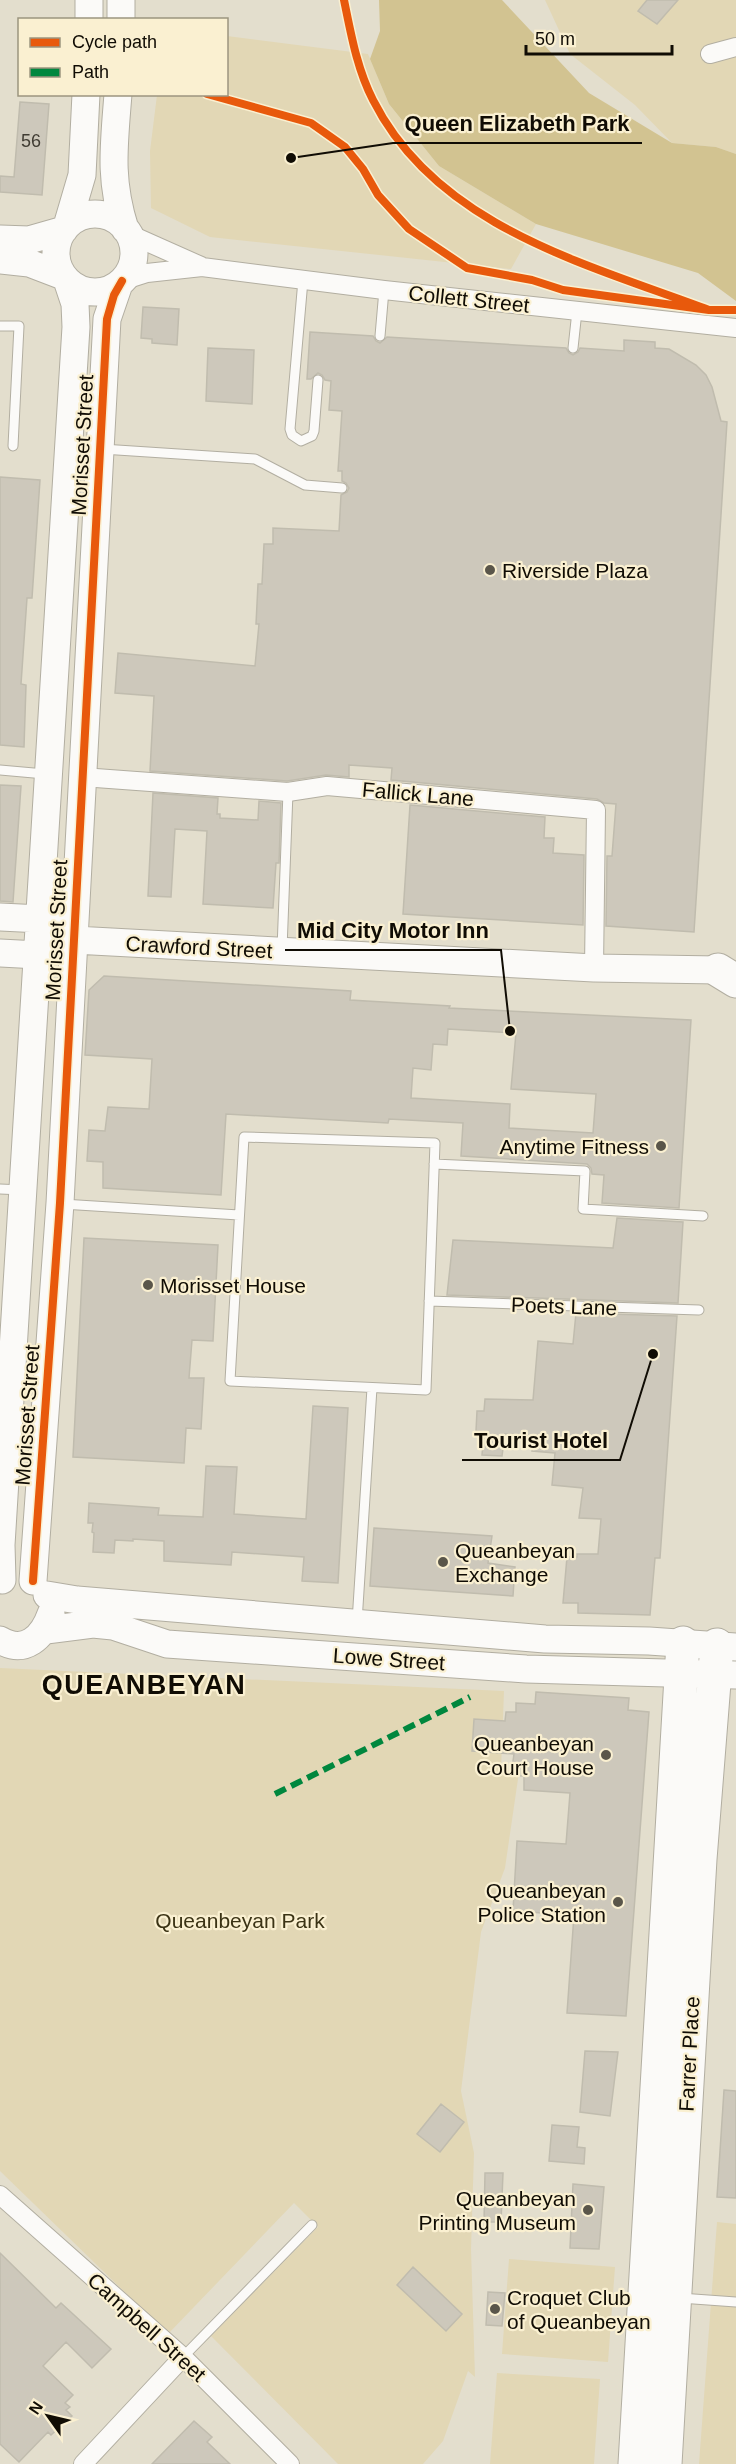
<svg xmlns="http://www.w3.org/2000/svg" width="736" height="2464" font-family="Helvetica,sans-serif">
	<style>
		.green { fill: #e2d7b5 }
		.water { fill: #d2c391 }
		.building { fill: #cdc8bb; stroke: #c0bcae; stroke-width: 1.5; fill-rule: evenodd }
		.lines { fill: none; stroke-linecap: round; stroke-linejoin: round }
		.lane-casing { stroke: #b2aea1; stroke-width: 11 }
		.street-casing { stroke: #b2aea1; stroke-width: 20 }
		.secondary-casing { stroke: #b2aea1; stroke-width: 29 }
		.highway-casing { stroke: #b2aea1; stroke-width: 35 }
		.lane { stroke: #fbfaf8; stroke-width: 9 }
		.street { stroke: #fbfaf8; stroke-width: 18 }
		.secondary { stroke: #fbfaf8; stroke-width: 27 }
		.highway { stroke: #fbfaf8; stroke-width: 33 }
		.quiet { stroke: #00873e; stroke-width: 6; stroke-dasharray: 12 6; stroke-linecap: butt }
		.cycleway-casing { stroke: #faf0d1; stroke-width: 11 }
		.cycleway { stroke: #e8590c; stroke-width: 8 }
		.poi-dot { fill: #5a564a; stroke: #faf0d1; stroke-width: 2 }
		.labels { text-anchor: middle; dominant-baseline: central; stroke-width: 4.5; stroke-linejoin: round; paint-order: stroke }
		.number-label { font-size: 18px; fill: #403c33 }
		.street-label { font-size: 21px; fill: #100c04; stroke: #faf0d1 }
		.poi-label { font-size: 21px; fill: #100c04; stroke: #faf0d1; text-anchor: start }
		.park-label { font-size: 21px; fill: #3b3315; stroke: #faf0d1 }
		.district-label { font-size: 27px; font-weight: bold; letter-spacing: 1.5px; fill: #100c04; stroke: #faf0d1 }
		.leader { fill: none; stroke: #100c04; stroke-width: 2 }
		.callout-dot { fill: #100c04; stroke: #faf0d1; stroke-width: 2 }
		.callout-label { font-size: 22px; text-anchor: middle; font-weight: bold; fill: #100c04; stroke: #faf0d1; stroke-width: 4.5; stroke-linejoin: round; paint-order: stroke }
	</style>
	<rect width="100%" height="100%" fill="#e3decd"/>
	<!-- green -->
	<path class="green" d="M545,0h191v154l-20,-7 -44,-4 -37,-38 -65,-51z
		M227,36l141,18 21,50 50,62 97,58 -25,45 -301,-32 -59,-29 -1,-57 7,-56 69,-1z
		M0,1668l504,23 -3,79 18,2 -14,96 -24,64 -20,159 13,62 -3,96 4,128 -7,-6 -25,70 -20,23h-85l-127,-128 107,-109 -24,-24 -126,131 -168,-163z
		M717,2222l19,2v240h-37z
		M509,2259l106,8 -7,95 -106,-8z
		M497,2373l103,6 -6,85h-104z"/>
	<!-- water -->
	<path class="water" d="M379,0h123l87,93 83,50 44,4 20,7v147l-38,-28 -162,-49 -97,-58 -50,-62 -19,-45 10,-28z"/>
	<!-- building -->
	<path class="building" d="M647,0h31l-21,24 -19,-13z
		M20,102l29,2 -7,91 -42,-3v-16l14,1z
		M143,307l36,2 -2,36 -25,-2v-4l-11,-1z
		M310,332l63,4 3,5 4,2 7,-6 179,11 3,5 4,2 5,-3 2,-4 44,3v-11l31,2v6l14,1 27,16 10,10 6,12 9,34 6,1 -33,510 -88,-6 1,-70h5l4,-52 -12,-1 -7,-4 -206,-19 1,-12 -43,-3v12l-23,-2 -39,6 -137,-10 4,-75 -39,-3 3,-40 137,13 4,-42h-3l2,-40h4l2,-40h9v-16l66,3 2,-36 6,-3 2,-4 -3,-5 -4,-2v-10h-4l4,-60 -13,-1 2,-29 -6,-1 -3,-5 -4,-2 -7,6h-4z
		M208,348l46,2 -2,54 -46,-3z
		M0,477l40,3 -8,118h-5l-6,86 5,1 -2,62 -24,-2z
		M0,785l21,1 -8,116 -13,-1z
		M153,793l65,5 -1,16h3v4l38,2 1,-19 22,2 -2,60h-3l-3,45 -70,-4 4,-73 -32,-2 -4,68 -23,-1z
		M410,805l135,12 -1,21h10l-1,15 31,2 -1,70 -180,-11z
		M104,976l247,15 -1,9 100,6 -1,2 242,12 -12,188 -77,-5 2,-28 -12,-1 -1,-6 -4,-4 -126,-8 2,-33 -74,-4 -1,4 -162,-9 -5,81 -118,-7v-26l-16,-1 2,-31 16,1 3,-24 41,2 3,-50 -67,-4 4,-65zM448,1029l68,4 -5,56 85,5 -3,39 -84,-5 1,-24 -99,-6 2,-30 18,2 2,-26 14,1z
		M617,1218l66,4 -5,81 -231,-8 6,-55 160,8z
		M84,1238l134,7 -5,96 -21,-1 -3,38h15l-3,51 -15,-1 -2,35 -111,-6z
		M576,1313l101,3 -17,242h-5l-5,57 -72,-2v-10h-15l4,-46h10v-3h21l3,-35 -22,-1 4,-30 -31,-3 3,-32 -23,-2 3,-15 -30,-2 -3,22 -20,-1 2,-23 -8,-1 1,-20h7l1,-12 48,1 5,-59 35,3z
		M313,1406l35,2 -10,175 -36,-2 2,-24 -72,-5 -1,13 -67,-4v-20l-31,-2v2l-18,-1 -1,13 -21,-1 1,-19 -2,-1 1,-9h-5l1,-20 70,5 -1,7 45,2 3,-51 31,1 -3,47 72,5z
		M374,1528l118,8 -4,27 27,4 -2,29 -143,-10z
		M536,1692l93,6 -1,12 21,2 -23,304 -59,-3 7,-98 -61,-4 4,-70 49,3 4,-51 -46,-3v-14l-13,-1 3,-21 -42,-3 2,-32 31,2 1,-9h10v-9l19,1z
		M585,2051l33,1 -8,64 -30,-4z
		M724,2090l12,1v107l-19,-1z
		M441,2104l23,18 -24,30 -23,-18z
		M552,2125l27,2 -2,20 8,1 -1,16 -35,-3z
		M485,2173h18l-2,49h-17z
		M573,2184l31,3 -5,62 -29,-1z
		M0,2253l56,55 5,-5 50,46 -19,19 -26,-26 -23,24 30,29 -8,8 5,4 -4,3 6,6 -21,19 -3,-3 -29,30 -19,-18z
		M413,2267l49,47 -16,17 -49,-46z
		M488,2292l17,1 -3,33 -16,-1z
		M194,2421l18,16 -5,5 23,22h-78z"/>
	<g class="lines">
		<defs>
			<path id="lane" d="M303,280l-13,149 2,6 9,6 11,-5 2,-5 4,-51
				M0,326h19l-6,120
				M380,336l4,-46
				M573,348l4,-37
				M102,449l153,10 50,26 37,3
				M0,770l45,4
				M282,949l6,-157
				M244,1137l191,6 -9,247 -196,-9z
				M434,1164l151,7 -2,38 120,7
				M0,1189l22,1
				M62,1204l177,11
				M429,1301l270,9
				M357,1622l15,-234
				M680,2298l56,4
				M183,2357l129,-132"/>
			<path id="street" d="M710,54l26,-7
				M129,234l72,32
				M122,281l25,-8 55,-6 182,23 352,38
				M82,777l206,15 39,-6 269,24 -2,158
				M0,2195l183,162 107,107
				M83,2464l100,-107"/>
			<path id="secondary" d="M121,0v20
				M89,20v-20
				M118,94c-4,52 -9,85 7,135
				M56 253a39 39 0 1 1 78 0a39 39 0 1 1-78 0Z
				M67,226l15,-51 4,-81
				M0,239l29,1 35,-10
				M0,260l29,3 34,13
				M0,917l41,2 15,9
				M0,953l38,2 36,-15 520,28 124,2
				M2,1580l-1,-35 75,-1218 -1,-23 -8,-24
				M33,1581l27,-378 47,-884 12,-35
				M47,1595l30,5 468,39 104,2 87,6
				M46,1630l47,-6 20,2 54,18 359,25 210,6
				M0,1640c25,15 43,-3 51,-26"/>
			<path id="highway" d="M718,970l18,11
				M635,2464l48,-821
				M665,2464l35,-605 17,-214"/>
		</defs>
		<!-- lane casing -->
		<use href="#lane" class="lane-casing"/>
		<!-- street casing -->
		<use href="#street" class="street-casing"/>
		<!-- secondary casing -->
		<use href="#secondary" class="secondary-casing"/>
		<!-- highway casing -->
		<use href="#highway" class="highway-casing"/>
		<!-- lane -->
		<use href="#lane" class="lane"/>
		<!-- street -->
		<use href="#street" class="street"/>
		<!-- secondary -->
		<use href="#secondary" class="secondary"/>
		<!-- highway -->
		<use href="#highway" class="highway"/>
		<!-- quiet -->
		<path class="quiet" d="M275,1794l195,-97"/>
		<defs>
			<path id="cycleway" d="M344,0c7,34 13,69 29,100 64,127 214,164 336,210h27
				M207,94l104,29 34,24 18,22 15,26 31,34 58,39 65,12 31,10 146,20
				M33,1581l27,-378 47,-884 7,-24 8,-14"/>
		</defs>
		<!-- cycleway casing -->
		<use href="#cycleway" class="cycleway-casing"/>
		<!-- cycleway -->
		<use href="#cycleway" class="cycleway"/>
	</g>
	<!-- markers -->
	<g class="poi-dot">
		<circle cx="490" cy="570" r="6"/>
		<circle cx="661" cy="1146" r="6"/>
		<circle cx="148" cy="1285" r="6"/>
		<circle cx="443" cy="1562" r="6"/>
		<circle cx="606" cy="1755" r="6"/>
		<circle cx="618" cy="1902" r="6"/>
		<circle cx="588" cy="2210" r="6"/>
		<circle cx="495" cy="2309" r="6"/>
	</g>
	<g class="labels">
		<!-- number labels -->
		<g class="number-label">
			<text x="31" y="141">56</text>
		</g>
		<!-- street labels -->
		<g class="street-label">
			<text transform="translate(469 299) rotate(6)">Collett Street</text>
			<text transform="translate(82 445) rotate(-87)">Morisset Street</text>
			<text transform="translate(418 794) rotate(5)">Fallick Lane</text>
			<text transform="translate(56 930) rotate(-87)">Morisset Street</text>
			<text transform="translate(199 947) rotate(3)">Crawford Street</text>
			<text transform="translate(564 1306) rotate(2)">Poets Lane</text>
			<text transform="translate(27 1415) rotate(-86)">Morisset Street</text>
			<text transform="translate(389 1659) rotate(4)">Lowe Street</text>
			<text transform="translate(689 2054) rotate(-87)">Farrer Place</text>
			<text transform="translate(147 2327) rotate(42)">Campbell Street</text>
		</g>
		<!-- poi labels -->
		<g class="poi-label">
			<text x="502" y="570">Riverside Plaza</text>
			<text x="649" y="1146" text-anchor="end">Anytime Fitness</text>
			<text x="160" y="1285">Morisset House</text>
			<text x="455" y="1550">Queanbeyan<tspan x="455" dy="24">Exchange</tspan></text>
			<text x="594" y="1743" text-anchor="end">Queanbeyan<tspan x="594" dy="24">Court House</tspan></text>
			<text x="606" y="1890" text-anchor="end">Queanbeyan<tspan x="606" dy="24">Police Station</tspan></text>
			<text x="576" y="2198" text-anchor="end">Queanbeyan<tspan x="576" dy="24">Printing Museum</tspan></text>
			<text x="507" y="2297">Croquet Club<tspan x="507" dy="24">of Queanbeyan</tspan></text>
		</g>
		<!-- park labels -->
		<g class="park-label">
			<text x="240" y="1920">Queanbeyan Park</text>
		</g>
		<!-- district labels -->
		<g class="district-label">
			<text x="144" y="1685">QUEANBEYAN</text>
		</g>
	</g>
	<!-- callouts -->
	<path class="leader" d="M291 158L393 143H642M510 1031L501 950H285M653 1354L620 1460H462"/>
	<g class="callout-dot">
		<circle cx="291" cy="158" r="6"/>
		<circle cx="510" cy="1031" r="6"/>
		<circle cx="653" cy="1354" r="6"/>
	</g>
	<g class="callout-label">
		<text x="517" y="131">Queen Elizabeth Park</text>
		<text x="393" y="938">Mid City Motor Inn</text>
		<text x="541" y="1448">Tourist Hotel</text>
	</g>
	<!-- legend -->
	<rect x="18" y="18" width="210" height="78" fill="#faf0d1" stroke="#9c957f" stroke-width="1.5"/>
	<rect x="30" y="38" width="30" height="9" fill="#e8590c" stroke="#9c957f" stroke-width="1.5"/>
	<text x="72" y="48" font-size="18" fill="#100c04">Cycle path</text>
	<rect x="30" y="68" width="30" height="9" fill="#00873e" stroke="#9c957f" stroke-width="1.5"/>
	<text x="72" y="78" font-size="18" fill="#100c04">Path</text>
	<!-- north arrow -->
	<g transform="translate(48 2416) rotate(304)" stroke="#faf0d1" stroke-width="4.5" paint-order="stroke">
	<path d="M0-4.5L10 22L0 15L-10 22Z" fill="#100c04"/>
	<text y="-9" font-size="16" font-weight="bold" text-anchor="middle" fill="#100c04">N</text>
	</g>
	<!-- scale -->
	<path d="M526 45v9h146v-9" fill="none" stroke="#100c04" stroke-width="3"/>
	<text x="535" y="45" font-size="18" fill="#100c04" stroke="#faf0d1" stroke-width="4.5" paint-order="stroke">50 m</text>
</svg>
